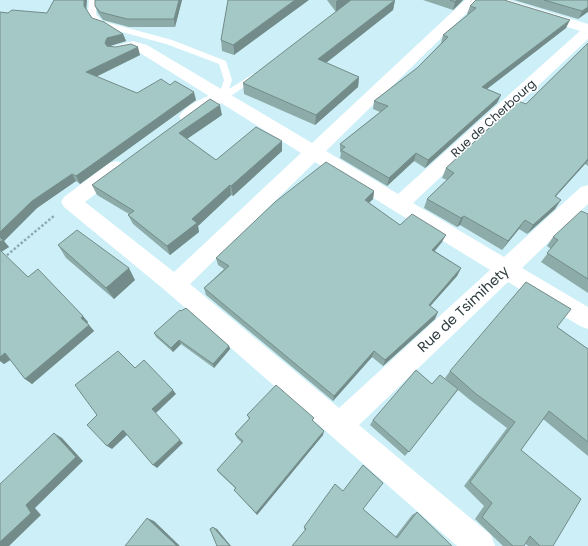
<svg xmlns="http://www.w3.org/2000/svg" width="588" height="546" font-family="Poppins,sans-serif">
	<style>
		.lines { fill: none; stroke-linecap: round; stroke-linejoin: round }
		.path { stroke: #8faab0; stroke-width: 2.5; stroke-dasharray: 2.5 2; stroke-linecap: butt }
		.lane { fill: #fff; fill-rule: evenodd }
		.street { fill: #fff; fill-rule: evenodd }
		.wall { fill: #8daca9 }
		.shaded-wall { fill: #738c8a }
		.building { fill: #a4c8c5; stroke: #738c8a }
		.labels { text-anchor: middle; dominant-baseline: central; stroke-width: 3; stroke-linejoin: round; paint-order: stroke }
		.far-street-label { font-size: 12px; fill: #2e3c3f; stroke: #fff }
		.street-label { font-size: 14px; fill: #2e3c3f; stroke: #fff }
	</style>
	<rect width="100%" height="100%" fill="#cceff8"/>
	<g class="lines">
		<!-- path -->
		<path class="path" d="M0,261l55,-46"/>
		<!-- lane -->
		<path class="lane" d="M89,0h8l-1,14 6,7 70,19 54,21 6,19 -3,9 24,-15 3,-1 4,3 -35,24h-6l-1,-2 6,-18 -5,-16 -53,-20 -70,-19 -8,-11z"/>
		<!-- street -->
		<path class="street" d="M465,0h15l-154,151 72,43 182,-163 -90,-28 -2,-3h21l79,24v15l-175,164 91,54 77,-70 7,-2v19l-66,64 66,39v22l-8,-3 -72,-44 -149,143 132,110 4,11h-38l-290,-254 -103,-85 -3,-5 3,-5 45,-34 7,-2 7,2 2,5 -2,5 -38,29 89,70 127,-119 -80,-50c-14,4 -25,21 -40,17l-2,-4c6,-9 20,-17 30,-20l-72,-45c-9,-3 -17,4 -26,2l-2,-3 2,-3 22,-6 14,4 165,98zM315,162l175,108 -151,138 -149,-124z"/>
	</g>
	<!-- wall -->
	<path class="wall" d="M95,0h87l-7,27h-46l-26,-7 -5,-7 -3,-7z
		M228,0l6,55 -12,-4 -1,-11z
		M327,0h24l-15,12z
		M395,0l-2,10 -67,53 33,14 -1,10 -43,38 -71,-31 -1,-11z
		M423,0h40l-10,10z
		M514,0h74l-10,19z
		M470,6l96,22 -79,61 14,6 -4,8 -72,65 -11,-7 -27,25 -47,-28 1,-5 -1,-1v-8l40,-32 -7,-3 1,-8 43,-33 24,-25 2,-8 25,-20 -1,-1z
		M87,11l5,7 31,16 3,7 -16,5 30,9 -44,22 41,16 59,7 -116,84 -4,-3 -39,27 -33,33 5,6 -8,5 27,25 60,45 -1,1 7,8 -62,53 -7,-5 -14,-19 -7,4 -4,-3v-349l8,1h39z
		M588,43v123l-3,-2 -29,32 -1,13 -28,25 -8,-5 -17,21 -42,-25 -3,2 -33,-19 3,-9 20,-19 -5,-2 4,-10 80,-64z
		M222,115l-35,24 29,21 66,-19v10l-49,45 -2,-1 -33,31 1,6 -29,23 -37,-31 -5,-9 1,-1 -32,-19 -5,-10z
		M374,191l-1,8 -4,4 31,22 42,17 -7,9 26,17 -4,8 -27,30 5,13 -52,47 -11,-9 -39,44 -127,-106 -2,-7 20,-19 -6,-4 -2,-7z
		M588,214v79l-47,-31 10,-13 -4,-3 6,-9z
		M58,245l77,35 -21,19 -48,-41z
		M557,327l31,22v107l-45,-37 -22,31 32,96h-25l-3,-3 -1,3h-21l-28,-27 9,-13 -20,-20 43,-58 -37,-28 -12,-10 -53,66 -35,-31 3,-5 59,-36h19l-6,-6 5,-7z
		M154,333l75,13 1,3 -16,19 -33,-24 -8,8 -17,-15z
		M247,415l67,7 9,13 -66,80 -21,-23 -2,-2 1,-2 -16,-15 -2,-3 25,-27 -5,-5 -2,-4 14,-15z
		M363,509l32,28 17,-22 5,-3 35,34 -147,-16 -1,-1v-2z"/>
	<!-- shaded-wall -->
	<path class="shaded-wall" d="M84,0h3l-1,14 -2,-8z
		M179,0h3l-7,27 -1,-8z
		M295,0h14l-75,55 -1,-10z
		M338,0h13l-15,12v-11z
		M395,0l-2,10 -76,60 1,-11z
		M457,0h6l-10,10 2,-8z
		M588,7v5l-10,7 4,-8z
		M570,20l-4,8 -87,67 3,-8z
		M123,34l3,7 -16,5 -2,5 -3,-8 2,-5z
		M138,47l2,8 -51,25 -3,-8z
		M359,77l-1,10 -43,38 1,-10z
		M194,92l2,8 -116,84 -4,-8z
		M501,95l-4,8 -72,65 3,-8z
		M220,105l2,10 -41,28 -2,-10z
		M282,141v10l-49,45 -2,-10z
		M416,153l-2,8 -27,25 2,-8z
		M588,159v1l-3,4 -37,41 7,-9z
		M72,174l4,7 -39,27 -33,33 -4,-4v-5l32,-31z
		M230,185l1,10 -33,31 1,6 -29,23 -3,-9 25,-27z
		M374,191l-1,8 -10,9 2,-8z
		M561,200l-6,9 -28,25 6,-9z
		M464,216l-4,9 -3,2 4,-9z
		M525,220l-6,9 -17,21 6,-9z
		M446,235l-4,7 -13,15 3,-7z
		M3,240l6,7 -8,5 -1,-1v-9z
		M129,268l6,12 -21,19 -8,-11z
		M461,268l-4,8 -32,36 4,-7z
		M438,312l-3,7 -52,47 2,-6z
		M83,316l5,6 -2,2 -5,-6z
		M89,325l5,6 -62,53 -7,-5z
		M179,340l2,4 -8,8 -2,-4z
		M229,346l1,3 -16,19 -1,-4z
		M374,351l-2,6 -39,44 1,-5z
		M5,353l7,5 -8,6 -4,-3v-4z
		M173,390l3,4 -20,19 -4,-4z
		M123,430l5,4 -16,15 -5,-3z
		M324,431l-1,4 -66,80 -1,-2z
		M54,433l8,5 21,23 -48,47 6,7 -32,31h-9v-4z
		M180,440l3,3 -26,25 -4,-3z
		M147,518l7,3 26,25h-3z
		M213,527l4,2 14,17h-1z"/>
	<!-- building -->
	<path class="building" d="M54,0h30v6l8,12 12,4 19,12 -16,4 -2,5 2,3 8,1 16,-3 7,3 -52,25 51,21 24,-14 9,6 5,-4 19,11 -118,84 -4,-2 -40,27 -32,31v-220l8,1 4,-3 35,3z
		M95,0h84l-5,19h-47l-27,-7 -5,-6z
		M228,0h67l-62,45 -12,-5z
		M351,0h44l-77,59 41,18 -43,38 -73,-32z
		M450,0h7l-2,2z
		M476,0h28l66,20 -88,67 19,8 -73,65 -12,-7 -27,25 -48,-28 4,-3 -5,-3 48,-38 -14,-5 43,-33 31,-31 -5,-2 33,-27 -6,-2z
		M544,0h44v7l-6,4z
		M588,43v116l-33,37 6,4 -28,25 -8,-5 -17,21 -44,-25 -3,2 -34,-19 27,-26 -8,-5 72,-67 8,3z
		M210,99l10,6 -41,28 37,27 40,-33 26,14 -51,45 -1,-1 -38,34 5,4 -30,23 -39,-31 6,-4 -42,-26z
		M326,162l48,29 -9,9 35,25 12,-11 34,21 -14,15 29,18 -32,37 9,7 -53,48 -11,-9 -40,45 -130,-108 25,-22 -13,-8 59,-56z
		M581,211l7,3v65l-41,-26 11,-13 -5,-3z
		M77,230l52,38 -23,20 -48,-43z
		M0,237l3,3 -3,2z
		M0,250l28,27 10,-8 45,47 -2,2 8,7 -64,54 -20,-26 -5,4z
		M526,282l45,27 -14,18 31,22v93l-39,-31 -28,39 60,49 -28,47h-13l-10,-10 -6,10h-11l-31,-29 10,-14 -22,-21 45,-60 -39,-28 -26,-23z
		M186,308l43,38 -16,18 -34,-24 -8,8 -17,-15 26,-23 1,1z
		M118,351l17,17 9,-8 29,30 -21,19 28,31 -27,25 -30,-35 -16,16 -20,-21 10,-10 -22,-30z
		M416,370l16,14 8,-9 18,14 -49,63 -36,-32z
		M276,385l38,33 -2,2 12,11 -68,82 -22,-23 2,-2 -19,-18 26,-29 -8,-7 15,-16 -3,-3z
		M54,433l22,24 -50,48 5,8 -31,29v-58z
		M363,465l20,18 -20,26 34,29 20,-26 35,34h-160l14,-17 -2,-2 31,-43 8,7z
		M147,518l30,28h-52z
		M213,527l17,19h-13l-7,-17z"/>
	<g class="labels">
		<!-- far-street labels -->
		<g class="far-street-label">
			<text transform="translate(493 118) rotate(-42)">Rue de Cherbourg</text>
		</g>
		<!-- street labels -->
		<g class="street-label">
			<text transform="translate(463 309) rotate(-43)">Rue de Tsimihety</text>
		</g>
	</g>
</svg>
